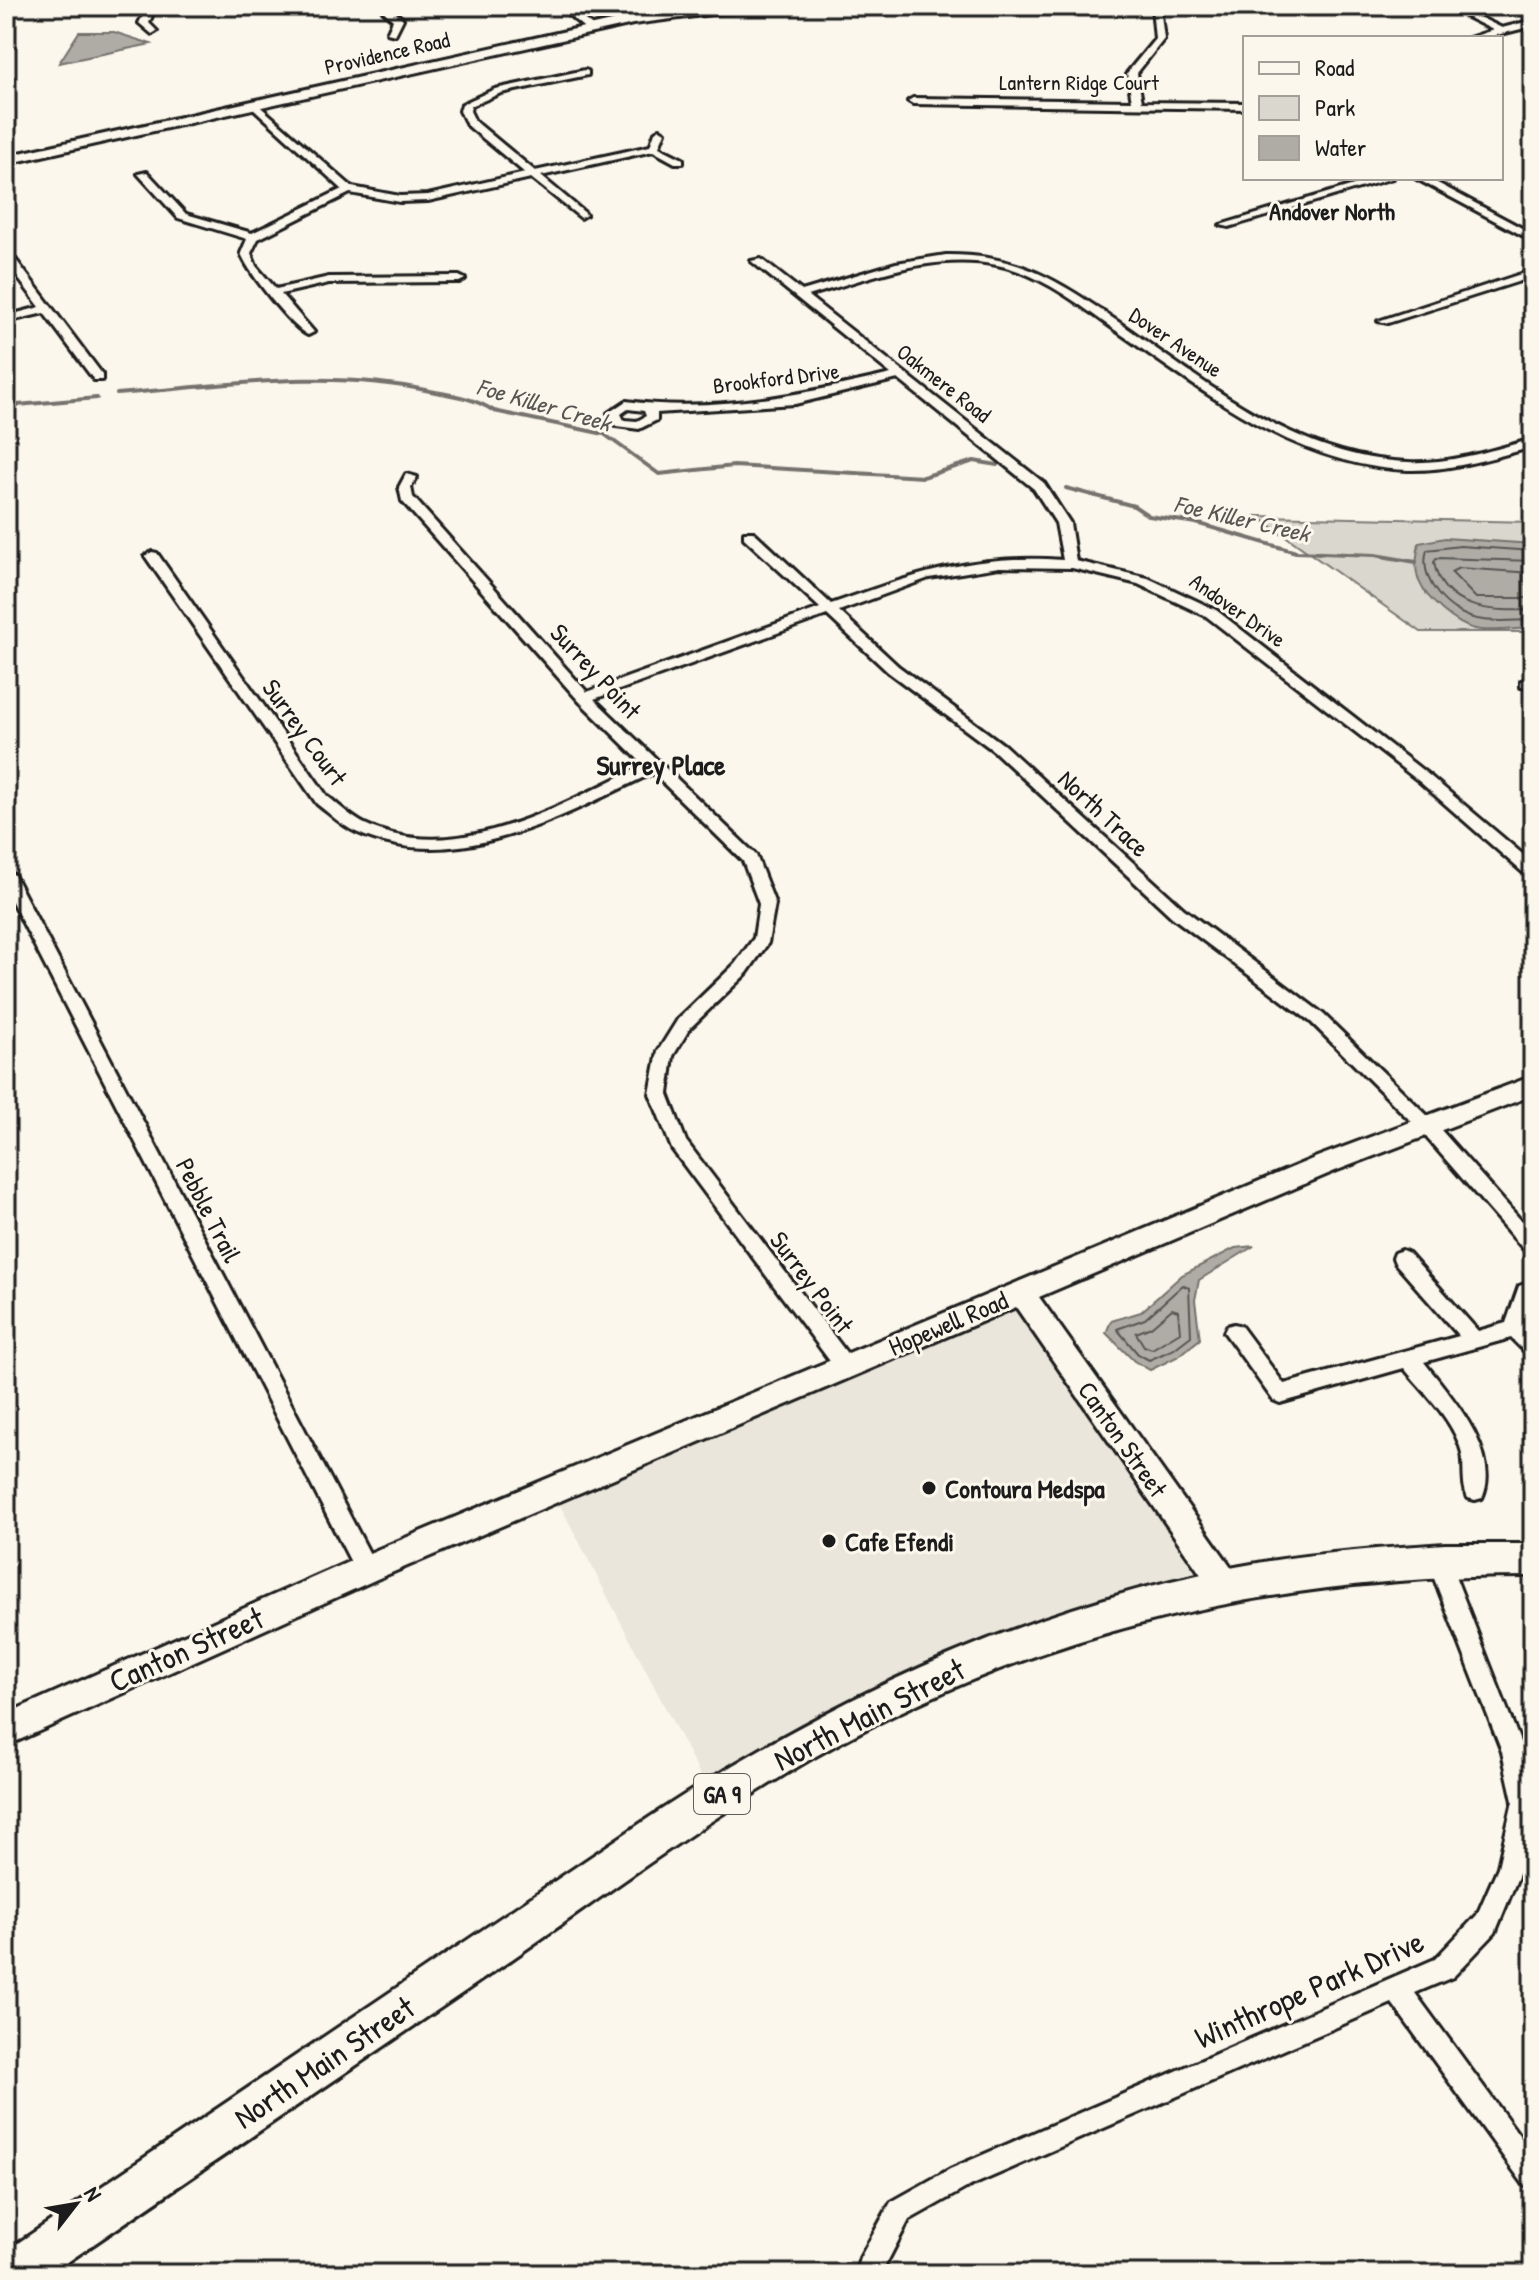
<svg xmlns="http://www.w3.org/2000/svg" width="1539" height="2280" font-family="'Patrick Hand',sans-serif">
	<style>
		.built { fill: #eae6dc }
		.green { fill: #dad7ce; stroke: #7b7a75; stroke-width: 2 }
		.water { fill: #afaca5; stroke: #74726e; stroke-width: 2 }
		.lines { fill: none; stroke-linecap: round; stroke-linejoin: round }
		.shore { stroke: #575653; stroke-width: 2 }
		.stream { stroke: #74726e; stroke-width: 4 }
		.street-casing { stroke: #1c1c1c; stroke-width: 6 }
		.secondary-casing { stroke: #1c1c1c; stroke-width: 6 }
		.primary-casing { stroke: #1c1c1c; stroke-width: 6 }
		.street { fill: #fbf7ec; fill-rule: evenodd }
		.secondary { fill: #fbf7ec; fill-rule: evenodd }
		.primary { fill: #fbf7ec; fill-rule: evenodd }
		.poi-dot { fill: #1c1c1c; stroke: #fbf7ec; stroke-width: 3 }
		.labels { text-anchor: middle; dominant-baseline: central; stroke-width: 6; stroke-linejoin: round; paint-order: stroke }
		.far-street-label { font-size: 22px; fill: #1c1c1c; stroke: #fbf7ec }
		.far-neighbourhood-label { font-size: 24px; font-weight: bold; fill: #1c1c1c; stroke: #fbf7ec }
		.far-water-label { font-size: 24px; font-style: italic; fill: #575653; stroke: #fbf7ec }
		.shield { fill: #fbf7ec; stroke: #5f5e5a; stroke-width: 2 }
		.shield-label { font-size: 24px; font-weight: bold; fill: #1c1c1c }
		.street-label { font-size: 26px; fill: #1c1c1c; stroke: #fbf7ec }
		.poi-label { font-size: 26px; font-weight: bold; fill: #1c1c1c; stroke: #fbf7ec; text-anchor: start }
		.neighbourhood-label { font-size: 28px; font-weight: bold; fill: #1c1c1c; stroke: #fbf7ec }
		.near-street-label { font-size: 32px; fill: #1c1c1c; stroke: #fbf7ec }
	</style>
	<rect width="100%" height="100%" fill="#fbf7ec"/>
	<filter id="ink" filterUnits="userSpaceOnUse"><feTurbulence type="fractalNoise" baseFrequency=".0125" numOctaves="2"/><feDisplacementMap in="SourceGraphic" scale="16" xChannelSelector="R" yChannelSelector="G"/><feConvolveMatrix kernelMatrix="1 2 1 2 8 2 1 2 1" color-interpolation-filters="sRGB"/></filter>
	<g filter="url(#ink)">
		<!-- built -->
		<path class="built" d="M1015,1297l206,292 -142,31 -370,172 -161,-310z"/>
		<!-- green -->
		<path class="green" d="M1257,516l276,6v110h-112z"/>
		<!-- water -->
		<path class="water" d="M79,32h35l37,12 -92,19z
			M1445,538l88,6v84c-18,0 -40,5 -58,1 -19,-4 -49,-30 -56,-48 -5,-12 -2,-26 0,-38z
			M1254,1246l-55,34 -4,20 5,39 -21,17 -29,14 -16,-9 -28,-28 5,-12 30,-9 41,-37 53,-27z"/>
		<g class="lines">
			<!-- shore -->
			<path class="shore" d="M1533,551l-73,-5 -33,4c-9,30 21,63 50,69 18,4 38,1 56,1
				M1533,561l-96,-3 -3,4c8,50 61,49 99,48
				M1533,573l-74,-5 -8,4 25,26h57
				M1183,1285l6,3 2,48 -17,13 -25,11 -11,-6 -21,-25 28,-10z
				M1172,1309l6,2 2,21 -28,17 -8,-3 -8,-13 15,-6z"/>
			<!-- stream -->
			<path class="stream" d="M117,394c105,-8 210,-26 313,-3 23,4 44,7 64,20l110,23 55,40 75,-8 189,11 51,-16 23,4
				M6,406l91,-8
				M1066,488l68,18 15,10 47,7 100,29 79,3 41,7"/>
			<defs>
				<path id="street" d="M148,6h8l-7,17 8,8 -5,3 -13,-11z
					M378,6h10l15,13 -8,16 -8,-2 6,-13z
					M558,6h10l28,23 -8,2z
					M1160,6l4,33 -27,34 5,29 103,1v6l-332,-5 -5,-3 5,-3 219,3 -5,-28 28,-34 -3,-32z
					M1445,6h11l46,22 31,-8v6l-48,12h-16l24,-8z
					M585,70l3,1v4l-87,18 -30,13 -1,5 5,10 60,50 115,-25 5,-14 5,-3 5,3 -6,15 24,12v4h-8l-22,-12 -112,25 44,37 1,2 -5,3 -50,-40 -103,23 -28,1 -50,-9 -92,46 -7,14 5,13 20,23 53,-12 130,-1 6,3 -6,3 -130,1 -48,11 33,38 -6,3c-17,-8 -61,-64 -67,-82l6,-14 -69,-21 -40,-44 9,-2 39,42 66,19 90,-44 -90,-82v-4l3,-1 97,85 48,9 28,-1 97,-22 -58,-48 -7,-14 2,-7 33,-15z
					M1530,117l3,1v7l-8,-5z
					M1377,178h16l-164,49 -9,-2z
					M1415,178h13l105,56v7z
					M6,251l4,1 92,122v6h-8l-50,-67 -38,9v-6l34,-9 -34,-45z
					M946,255c73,-1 113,26 171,66 88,61 179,137 291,141 43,2 84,-12 125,-23v8c-41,11 -82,24 -125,23 -112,-4 -202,-77 -290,-138 -37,-26 -76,-58 -121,-67 -64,-13 -128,13 -189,31l236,187 26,40 6,38 72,17 68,32 214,166 103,87v14l-6,-1 -107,-94 -214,-166 -68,-32 -66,-16 -73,-1 -70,11 -90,33 59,55 106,79 180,164 139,105 110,107 100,113v21l-7,-3 -105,-121 -110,-109 -139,-105 -178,-166 -106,-79 -61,-57 -233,84 162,156 19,49 -7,39 -21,30 -57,55 -17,28 -5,38 18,47 166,219 3,6 -3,6 -7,2 -7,-2 -166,-223 -22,-55 8,-43 20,-32 57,-55 19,-26 5,-34 -16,-43 -90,-88c-90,42 -197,105 -297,59 -14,-6 -27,-19 -39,-28l-172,-248 7,-4 5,1 170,243c13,10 26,23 40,29 91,42 196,-22 277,-60l-65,-64 -177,-200 -3,-14 7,-13 11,3 -6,10 2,10 174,195 233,-84 -76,-70v-6h10l77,72c82,-29 143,-51 232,-44l-7,-37 -22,-34 -136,-110 -103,25 -138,9v7l-18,9 -23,-3 -8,-13 18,-12c88,12 179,-7 265,-27l-140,-113 10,-2 41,32 94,-28zM628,409l16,2 2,5 -9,5 -13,-1 -3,-6z
					M1533,270v7l-145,46 -10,-2z
					M1526,680h7v8l-12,-1v-6z
					M6,870l8,5 360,687 3,7 -3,7 -8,3 -8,-3 -352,-686z
					M1402,1250l7,3 69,78 28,-8 13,-37 14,-5v19l-9,27 9,8v20l-7,-2 -15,-15 -87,24c25,32 79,91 58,136l-7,2 -7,-2c-7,-14 -3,-30 -6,-45 -8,-33 -37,-59 -58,-85l-124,35 -7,-3 -49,-68 3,-6 7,-2 7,2 43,58 175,-48 -64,-73 -2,-5 2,-5z
					M1439,1553l8,3 3,7 74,189 9,34v31l-11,50 -27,66 -42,44 -38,16 118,161v35l-9,-4 -132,-182 -424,184 -59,33 -28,54h-22l-2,-6 3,-10 31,-56 59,-33 485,-210 42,-44 21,-48 15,-66 -11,-49 -74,-189 3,-7z"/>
				<path id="secondary" d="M712,6h75l-6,4 -62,3 -86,11 -627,140v-8l627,-140z
					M954,6h443l-6,4h-431z
					M1533,1076v19l-198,76 -296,126 198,278 5,10 -5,10 -11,4 -11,-4 -199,-288 -639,272 -371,167v-32l349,-155 962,-402z"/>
				<path id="primary" d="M1445,1544h88v32c-258,0 -491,52 -717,180 -109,63 -211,139 -314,210 -151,103 -302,205 -452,308h-44v-23l644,-434c189,-124 394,-219 619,-256 58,-9 117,-13 176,-17z"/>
			</defs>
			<!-- street casing -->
			<use href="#street" class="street-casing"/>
			<!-- secondary casing -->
			<use href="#secondary" class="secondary-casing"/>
			<!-- primary casing -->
			<use href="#primary" class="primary-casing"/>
			<!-- street -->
			<use href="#street" class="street"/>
			<!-- secondary -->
			<use href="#secondary" class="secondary"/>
			<!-- primary -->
			<use href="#primary" class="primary"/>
		</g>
	</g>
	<!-- markers -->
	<g class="poi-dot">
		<circle cx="929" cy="1488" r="8"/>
		<circle cx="829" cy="1541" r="8"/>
	</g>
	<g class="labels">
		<!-- far-street labels -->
		<g class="far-street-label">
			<text transform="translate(387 53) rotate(-13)">Providence Road</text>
			<text x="1079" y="82">Lantern Ridge Court</text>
			<text transform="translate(1176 342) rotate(34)">Dover Avenue</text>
			<text transform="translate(776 378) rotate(-7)">Brookford Drive</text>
			<text transform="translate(944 383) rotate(38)">Oakmere Road</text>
			<text transform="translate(1238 610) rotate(35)">Andover Drive</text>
		</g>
		<!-- far-neighbourhood labels -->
		<g class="far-neighbourhood-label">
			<text x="1332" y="211">Andover North</text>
		</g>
		<!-- far-water labels -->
		<g class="far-water-label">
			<text transform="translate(544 404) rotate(16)">Foe Killer Creek</text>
			<text transform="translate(1242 518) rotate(13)">Foe Killer Creek</text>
		</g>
		<!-- shield labels -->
		<rect class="shield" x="694" y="1774" width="56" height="40" rx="6"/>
		<g class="shield-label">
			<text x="722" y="1794">GA 9</text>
		</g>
		<!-- street labels -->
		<g class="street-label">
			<text transform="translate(596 671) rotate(47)">Surrey Point</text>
			<text transform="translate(305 732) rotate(54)">Surrey Court</text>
			<text transform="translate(1104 813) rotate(43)">North Trace</text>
			<text transform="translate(209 1210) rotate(63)">Pebble Trail</text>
			<text transform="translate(812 1282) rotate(53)">Surrey Point</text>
			<text transform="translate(948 1323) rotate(-23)">Hopewell Road</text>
			<text transform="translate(1123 1439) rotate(55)">Canton Street</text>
		</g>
		<!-- poi labels -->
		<g class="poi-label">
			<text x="945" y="1488">Contoura Medspa</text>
			<text x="845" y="1541">Cafe Efendi</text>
		</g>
		<!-- neighbourhood labels -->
		<g class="neighbourhood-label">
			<text x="661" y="765">Surrey Place</text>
		</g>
		<!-- near-street labels -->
		<g class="near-street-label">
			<text transform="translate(186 1649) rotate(-24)">Canton Street</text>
			<text transform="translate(869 1714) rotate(-27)">North Main Street</text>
			<text transform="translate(1309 1989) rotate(-24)">Winthrope Park Drive</text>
			<text transform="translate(324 2062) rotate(-34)">North Main Street</text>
		</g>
	</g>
	<!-- margin -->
	<rect width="1539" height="2280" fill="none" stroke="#fbf7ec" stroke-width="32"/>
	<rect x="16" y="16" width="1507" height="2248" fill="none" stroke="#1c1c1c" stroke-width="3" filter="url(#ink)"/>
	<!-- legend -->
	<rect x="1243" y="36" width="260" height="144" fill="#fbf7ec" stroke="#a29f99" stroke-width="2"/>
	<rect x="1259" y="62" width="40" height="12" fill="#fbf7ec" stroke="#a29f99" stroke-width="2"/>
	<text x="1315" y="76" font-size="24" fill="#1c1c1c">Road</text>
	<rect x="1259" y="96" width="40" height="24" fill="#dad7ce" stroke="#a29f99" stroke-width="2"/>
	<text x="1315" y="116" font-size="24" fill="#1c1c1c">Park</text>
	<rect x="1259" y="136" width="40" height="24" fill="#afaca5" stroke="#a29f99" stroke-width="2"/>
	<text x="1315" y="156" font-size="24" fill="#1c1c1c">Water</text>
	<!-- north arrow -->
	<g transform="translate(76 2204) rotate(59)" stroke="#fbf7ec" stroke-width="6" paint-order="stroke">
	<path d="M0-6L14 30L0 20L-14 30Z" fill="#1c1c1c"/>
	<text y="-12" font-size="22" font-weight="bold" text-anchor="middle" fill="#1c1c1c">N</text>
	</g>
</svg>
